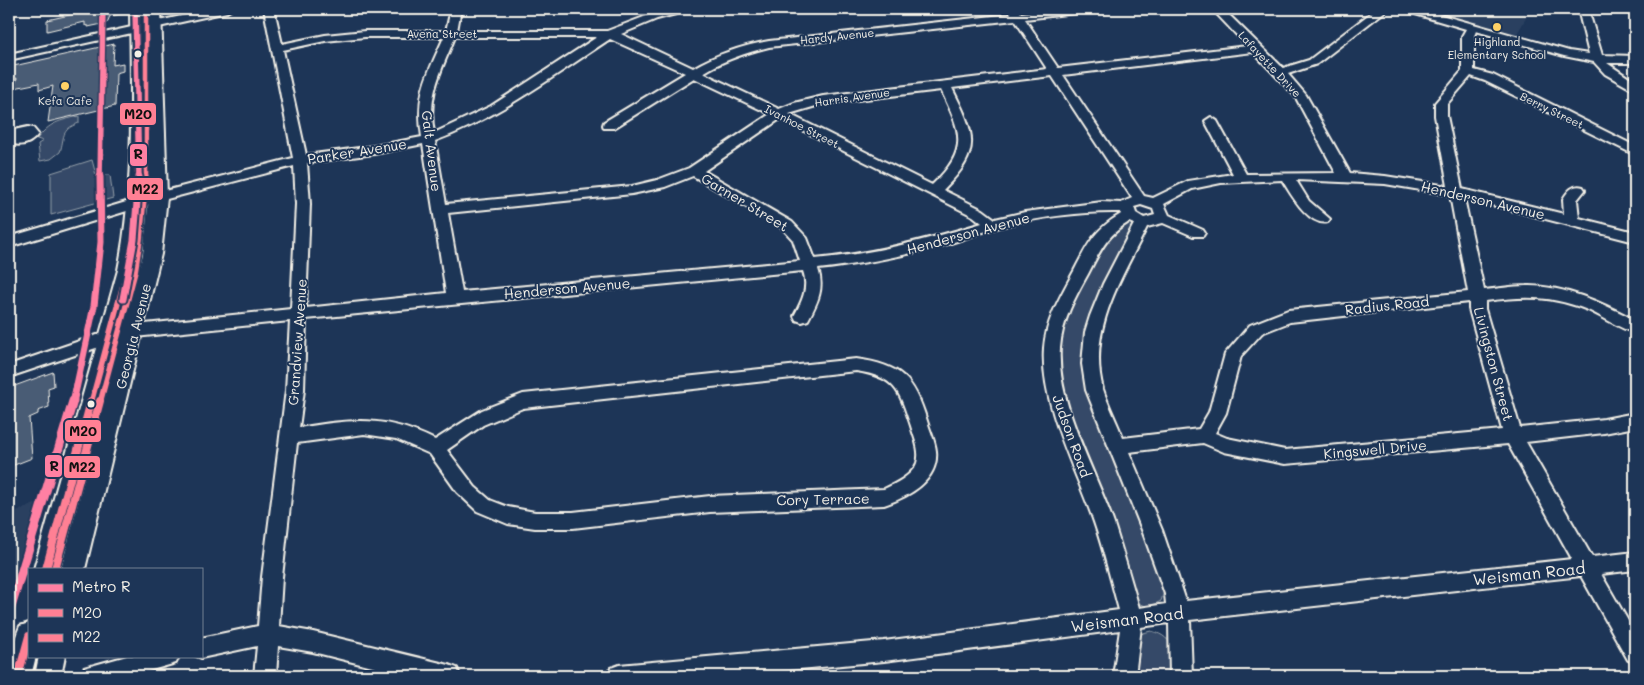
<svg xmlns="http://www.w3.org/2000/svg" width="1644" height="685" font-family="Mali,sans-serif">
	<style>
		.built { fill: #2a4060 }
		.green { fill: #354a67; stroke: #949ea8 }
		.building { fill: #485b74; stroke: #f4f1e8 }
		.lines { fill: none; stroke-linecap: round; stroke-linejoin: round }
		.minor-casing { stroke: #f4f1e8; stroke-width: 4 }
		.major-casing { stroke: #f4f1e8; stroke-width: 4 }
		.minor { fill: #1d3557; fill-rule: evenodd }
		.major { fill: #1d3557; fill-rule: evenodd }
		.bus-1-far2-casing { stroke: #1d3557; stroke-width: 7 }
		.bus-1-far1-casing { stroke: #1d3557; stroke-width: 9 }
		.bus-1-casing { stroke: #1d3557; stroke-width: 11 }
		.bus-2-far2-casing { stroke: #1d3557; stroke-width: 7 }
		.bus-2-far1-casing { stroke: #1d3557; stroke-width: 9 }
		.bus-2-casing { stroke: #1d3557; stroke-width: 11 }
		.bus-1-far2 { stroke: #ff8094; stroke-width: 4.5 }
		.bus-1-far1 { stroke: #ff8094; stroke-width: 5.5 }
		.bus-1 { stroke: #ff8094; stroke-width: 8 }
		.bus-2-far2 { stroke: #ff8094; stroke-width: 4.5 }
		.bus-2-far1 { stroke: #ff8094; stroke-width: 5.5 }
		.bus-2 { stroke: #ff8094; stroke-width: 8 }
		.metro-1-far2-casing { stroke: #1d3557; stroke-width: 8 }
		.metro-1-far1-casing { stroke: #1d3557; stroke-width: 11 }
		.metro-1-casing { stroke: #1d3557; stroke-width: 12 }
		.metro-1-far2 { stroke: #ff80a3; stroke-width: 5.5 }
		.metro-1-far1 { stroke: #ff80a3; stroke-width: 7 }
		.metro-1 { stroke: #ff80a3; stroke-width: 9 }
		.poi-dot { fill: #ffd166; stroke: #1d3557; stroke-width: 2 }
		.bus-dot { fill: #f4f1e8; stroke: #1d3557; stroke-width: 2 }
		.labels { text-anchor: middle; dominant-baseline: central; stroke-width: 4; stroke-linejoin: round; paint-order: stroke }
		.far-street-label { font-size: 11px; fill: #f4f1e8; stroke: #1d3557 }
		.far-poi-label { font-size: 11px; fill: #f4f1e8; stroke: #1d3557 }
		.street-label { font-size: 14px; fill: #f4f1e8; stroke: #1d3557 }
		.near-street-label { font-size: 16px; fill: #f4f1e8; stroke: #1d3557 }
		.line-badge { stroke: #1d3557; stroke-width: 2 }
		.pale-badge-label { font-size: 14px; text-anchor: middle; font-weight: bold; fill: #111 }
	</style>
	<rect width="100%" height="100%" fill="#1d3557"/>
	<filter id="ink" filterUnits="userSpaceOnUse"><feTurbulence type="fractalNoise" baseFrequency=".02" numOctaves="2"/><feDisplacementMap in="SourceGraphic" scale="10" xChannelSelector="R" yChannelSelector="G"/><feConvolveMatrix kernelMatrix="1 2 1 2 8 2 1 2 1" color-interpolation-filters="sRGB"/></filter>
	<g filter="url(#ink)">
		<!-- built -->
		<path class="built" d="M1412,9h113l1,9 -11,19 -13,-1z
			M40,502l-31,118v-106z"/>
		<!-- green -->
		<path class="green" d="M79,116v7c-19,7 -14,14 -19,29l-9,7 -11,2 -2,-17 5,-3 -6,-2c13,-17 22,-18 42,-23z
			M92,160l4,15h14l3,23 -62,17v-42z
			M1128,222l7,4 -45,89 -5,18 -2,19 2,26 53,136 26,77 -3,10 -12,6 -9,-3 -5,-5 -45,-123 -33,-104 5,-51 39,-77z
			M1151,631c27,7 20,23 20,45h-39l5,-37 6,-6z"/>
		<!-- building -->
		<path class="building" d="M83,9h44v4l-17,3 -3,7 -19,4v-2l-3,1v-4l-38,9v-11l36,-8z
			M114,44l-1,21 10,-2v8l-7,2 -1,33 -67,16 5,-36 -14,4v-7l-25,5 3,-10 -8,2v-13z
			M53,372l1,14 -6,2 1,19 -11,4v3l-9,4 3,40 -23,9v-79z"/>
		<g class="lines">
			<defs>
				<path id="minor" d="M213,9h19l-5,3 -218,48v-6z
					M264,9h10l8,35 43,-9 40,-4h81l5,-22h10l-4,22h150l42,-16 22,-6h17l-1,2 -30,8 -36,15 72,34c24,-14 49,-22 76,-27l242,-27 -3,-5h10l3,4 36,-4h32l-5,3 -59,7 33,49 189,-22 -35,-37h11l60,59 26,-8 67,-51h12l-71,55 -29,10 18,21 44,78 35,3 63,10 -13,-70v-13l27,-32v-35l4,-7 -61,-18 -1,-2h16l149,42 20,3 -11,-45h10l14,46 33,1v7h-28l28,19v9l-30,-17 -11,-12 -30,-6 -88,-25 -2,5v34l19,5 142,71v9l-150,-74 -14,-5 -24,28v12l15,73 102,25 -1,-15c5,-8 10,-15 20,-12l2,3 -8,10 2,18 56,14v10l-171,-44 20,92c13,-1 28,-4 42,-4 38,-1 76,17 109,34v13c-16,-5 -30,-15 -45,-22 -39,-16 -64,-15 -105,-10v8l35,119 84,-9 31,-6v14l-31,6 -78,9 66,115 43,-5v18l-34,4 34,59v30l-7,-3 -47,-84 -391,44 2,56h-22l-1,-53 -28,4 -6,49h-22l7,-46 -236,31 -157,15h-119l3,-8 8,-3 265,-24 235,-31c-8,-29 -15,-59 -25,-88 -18,-52 -54,-118 -50,-174 2,-28 17,-53 30,-77 14,-27 20,-41 47,-57l-1,-2c-37,-1 -88,6 -124,16 -21,6 -41,15 -62,20 -38,9 -77,17 -116,21 7,20 -1,34 -10,51l-6,2 -6,-2 -2,-4c8,-15 15,-28 9,-45l-497,48 -2,71 -5,38c54,-9 85,-13 136,12l47,-30 41,-16 333,-35c45,6 58,19 71,62 3,10 8,20 9,30 3,30 -28,46 -52,54l-174,7 -137,16h-38l-27,-4 -31,-13 -20,-19 -27,-38 -34,-15 -32,-5 -67,9 -15,134 -3,49 34,6 136,33 8,3 3,8h-52l-95,-24 -35,-6 -2,30h-22l3,-30 -56,12 -5,-2h5v-18l57,-12 4,-49 24,-187 4,-69 -155,16 -24,6 -102,34v-12l94,-32 32,-8 156,-16 5,-105 -2,-38 -131,34 -154,47v-10l144,-43 140,-36zM1015,20l32,49 -224,27 -29,7 -15,6 -76,-36c20,-13 42,-20 66,-26zM365,37h79c-17,39 -29,56 -22,100l-48,9 -68,9 -23,-105 42,-9zM455,37h142l-106,69 -57,27c-7,-39 7,-61 21,-96zM610,39l75,34 -81,49 -1,3 1,3h10l80,-50 76,36 -81,54 -32,12 -25,6 -186,18 -11,-63c64,-24 119,-65 175,-102zM1253,52l42,44 41,77 -90,1 -29,-53 -6,-4 -6,4 28,53 -45,7 -35,17 -9,-2 -81,-121zM1052,76l80,122 -11,5 -19,-1 -77,10 -30,7 -12,-9 -40,-20c40,-39 32,-56 9,-102zM941,90c20,42 29,59 -9,95l-143,-71 34,-10zM780,119l193,97 9,7c-55,17 -110,31 -167,36l-8,-21 -15,-16 -88,-51zM423,144l23,149 -140,15 4,-104 -3,-41 67,-9zM693,176l89,52 11,12 7,21 -338,31 -14,-79 184,-19 33,-7zM1282,180c9,14 27,47 46,42l2,-3 -21,-18 -13,-21 89,4 65,11 18,97 -180,18 -38,15 -25,29 -16,58 -10,17 -76,9c-6,-16 -15,-33 -20,-49 -16,-59 19,-111 44,-162l16,-4 30,13h10l2,-3 -2,-3 -34,-15 -5,-11 28,-15 29,-6zM1141,205l12,4 2,6 -11,3 -8,-5 -2,-6zM1129,222l5,2 -31,60 -13,32 -5,16 -3,32 4,26 56,140 23,64 1,10 -27,4c-8,-28 -16,-56 -25,-84 -18,-53 -58,-120 -54,-176 2,-27 15,-51 28,-74 12,-23 18,-38 41,-52zM1469,302v7l33,121 -217,20 -58,-12 -12,-5 11,-20 15,-57 21,-23 28,-11zM856,371c40,6 43,19 55,55 3,11 10,25 6,37 -5,13 -22,21 -33,26l-174,7 -137,16h-38l-27,-5 -18,-7 -15,-13 -28,-37 36,-25 40,-17zM1203,443l21,9 61,12 223,-20 64,115 -386,42 -24,-71 -33,-78z
					M28,127l5,1 5,6c-7,10 -17,13 -29,9v-8l5,-5z
					M127,656h52l-3,7 -45,13h-50l3,-8z"/>
				<path id="major" d="M130,9h14c2,87 8,175 -8,261l-78,299h-24l84,-299c17,-86 13,-174 12,-261z
					M147,9h14l6,188 -6,57 -76,315h-24l82,-315 6,-57z
					M29,623v33h7l-5,20h-22c0,-17 4,-34 11,-50z
					M39,656h26l-4,20h-26z"/>
			</defs>
			<!-- minor casing -->
			<use href="#minor" class="minor-casing"/>
			<!-- major casing -->
			<use href="#major" class="major-casing"/>
			<!-- minor -->
			<use href="#minor" class="minor"/>
			<!-- major -->
			<use href="#major" class="major"/>
			<defs>
				<path id="bus-1-far2" d="M137,9v169"/>
				<path id="bus-1-far1" d="M91,403l36,-133 5,-32 5,-61"/>
				<path id="bus-1" d="M46,569l45,-168
					M18,676l11,-40"/>
				<path id="bus-2-far2" d="M146,178v-169"/>
				<path id="bus-2-far1" d="M100,403l35,-131 5,-32 6,-63"/>
				<path id="bus-2" d="M55,569l45,-168"/>
			</defs>
			<!-- bus-1-far2 casing -->
			<use href="#bus-1-far2" class="bus-1-far2-casing"/>
			<!-- bus-1-far1 casing -->
			<use href="#bus-1-far1" class="bus-1-far1-casing"/>
			<!-- bus-1 casing -->
			<use href="#bus-1" class="bus-1-casing"/>
			<!-- bus-2-far2 casing -->
			<use href="#bus-2-far2" class="bus-2-far2-casing"/>
			<!-- bus-2-far1 casing -->
			<use href="#bus-2-far1" class="bus-2-far1-casing"/>
			<!-- bus-2 casing -->
			<use href="#bus-2" class="bus-2-casing"/>
			<!-- bus-1-far2 -->
			<use href="#bus-1-far2" class="bus-1-far2"/>
			<!-- bus-1-far1 -->
			<use href="#bus-1-far1" class="bus-1-far1"/>
			<!-- bus-1 -->
			<use href="#bus-1" class="bus-1"/>
			<!-- bus-2-far2 -->
			<use href="#bus-2-far2" class="bus-2-far2"/>
			<!-- bus-2-far1 -->
			<use href="#bus-2-far1" class="bus-2-far1"/>
			<!-- bus-2 -->
			<use href="#bus-2" class="bus-2"/>
			<defs>
				<path id="metro-1-far2" d="M135,9l4,169
					M100,178l3,-169"/>
				<path id="metro-1-far1" d="M123,299l11,-59 5,-63
					M73,403l21,-97 7,-64 -1,-65"/>
				<path id="metro-1" d="M9,614l64,-213"/>
			</defs>
			<!-- metro-1-far2 casing -->
			<use href="#metro-1-far2" class="metro-1-far2-casing"/>
			<!-- metro-1-far1 casing -->
			<use href="#metro-1-far1" class="metro-1-far1-casing"/>
			<!-- metro-1 casing -->
			<use href="#metro-1" class="metro-1-casing"/>
			<!-- metro-1-far2 -->
			<use href="#metro-1-far2" class="metro-1-far2"/>
			<!-- metro-1-far1 -->
			<use href="#metro-1-far1" class="metro-1-far1"/>
			<!-- metro-1 -->
			<use href="#metro-1" class="metro-1"/>
		</g>
	</g>
	<!-- markers -->
	<g class="poi-dot">
		<circle cx="1497" cy="27" r="5"/>
		<circle cx="65" cy="86" r="5"/>
	</g>
	<g class="bus-dot">
		<circle cx="138" cy="54" r="4.5"/>
		<circle cx="91" cy="404" r="4.5"/>
	</g>
	<g class="labels">
		<!-- far-street labels -->
		<g class="far-street-label">
			<text x="442" y="33">Avena Street</text>
			<text transform="translate(837 36) rotate(-6)">Hardy Avenue</text>
			<text transform="translate(1270 64) rotate(47)">Lafayette Drive</text>
			<text transform="translate(852 97) rotate(-8)">Harris Avenue</text>
			<text transform="translate(1552 110) rotate(26)">Berry Street</text>
			<text transform="translate(802 126) rotate(27)">Ivanhoe Street</text>
		</g>
		<!-- far-poi labels -->
		<g class="far-poi-label">
			<text x="1497" y="41">Highland<tspan x="1497" dy="13">Elementary School</tspan></text>
			<text x="65" y="100">Kefa Cafe</text>
		</g>
		<!-- street labels -->
		<g class="street-label">
			<text transform="translate(357 151) rotate(-9)">Parker Avenue</text>
			<text transform="translate(432 151) rotate(83)">Galt Avenue</text>
			<text transform="translate(1483 200) rotate(13)">Henderson Avenue</text>
			<text transform="translate(745 202) rotate(31)">Garner Street</text>
			<text transform="translate(968 233) rotate(-15)">Henderson Avenue</text>
			<text transform="translate(567 288) rotate(-5)">Henderson Avenue</text>
			<text transform="translate(1387 305) rotate(-6)">Radius Road</text>
			<text transform="translate(133 336) rotate(-76)">Georgia Avenue</text>
			<text transform="translate(297 342) rotate(-86)">Grandview Avenue</text>
			<text transform="translate(1494 364) rotate(75)">Livingston Street</text>
			<text transform="translate(1072 436) rotate(70)">Judson Road</text>
			<text transform="translate(1375 449) rotate(-5)">Kingswell Drive</text>
			<text transform="translate(823 499) rotate(-1)">Cory Terrace</text>
		</g>
		<!-- near-street labels -->
		<g class="near-street-label">
			<text transform="translate(1529 573) rotate(-6)">Weisman Road</text>
			<text transform="translate(1127 619) rotate(-7)">Weisman Road</text>
		</g>
	</g>
	<g class="line-badge">
		<rect x="119" y="102" width="38" height="24" rx="5" fill="#ff8094"/>
		<rect x="129" y="143" width="19" height="24" rx="5" fill="#ff80a3"/>
		<rect x="126" y="177" width="38" height="24" rx="5" fill="#ff8094"/>
		<rect x="64" y="419" width="38" height="24" rx="5" fill="#ff8094"/>
		<rect x="44" y="454" width="19" height="24" rx="5" fill="#ff80a3"/>
		<rect x="63" y="455" width="38" height="24" rx="5" fill="#ff8094"/>
	</g>
	<g class="pale-badge-label">
		<text x="138" y="119">M20</text>
		<text x="138" y="159">R</text>
		<text x="145" y="194">M22</text>
		<text x="83" y="436">M20</text>
		<text x="54" y="471">R</text>
		<text x="82" y="472">M22</text>
	</g>
	<!-- margin -->
	<rect width="1644" height="685" fill="none" stroke="#1d3557" stroke-width="30"/>
	<rect x="15" y="15" width="1614" height="655" fill="none" stroke="#f4f1e8" stroke-width="2" filter="url(#ink)"/>
	<!-- legend -->
	<rect x="28" y="568" width="175" height="90" fill="#1d3557" stroke="#738091"/>
	<rect x="38" y="584" width="25" height="8" fill="#ff80a3" stroke="#738091"/>
	<text x="72" y="592" font-size="15" fill="#f4f1e8">Metro R</text>
	<rect x="38" y="609" width="25" height="8" fill="#ff8094" stroke="#738091"/>
	<text x="72" y="618" font-size="15" fill="#f4f1e8">M20</text>
	<rect x="38" y="634" width="25" height="8" fill="#ff8094" stroke="#738091"/>
	<text x="72" y="642" font-size="15" fill="#f4f1e8">M22</text>
</svg>
